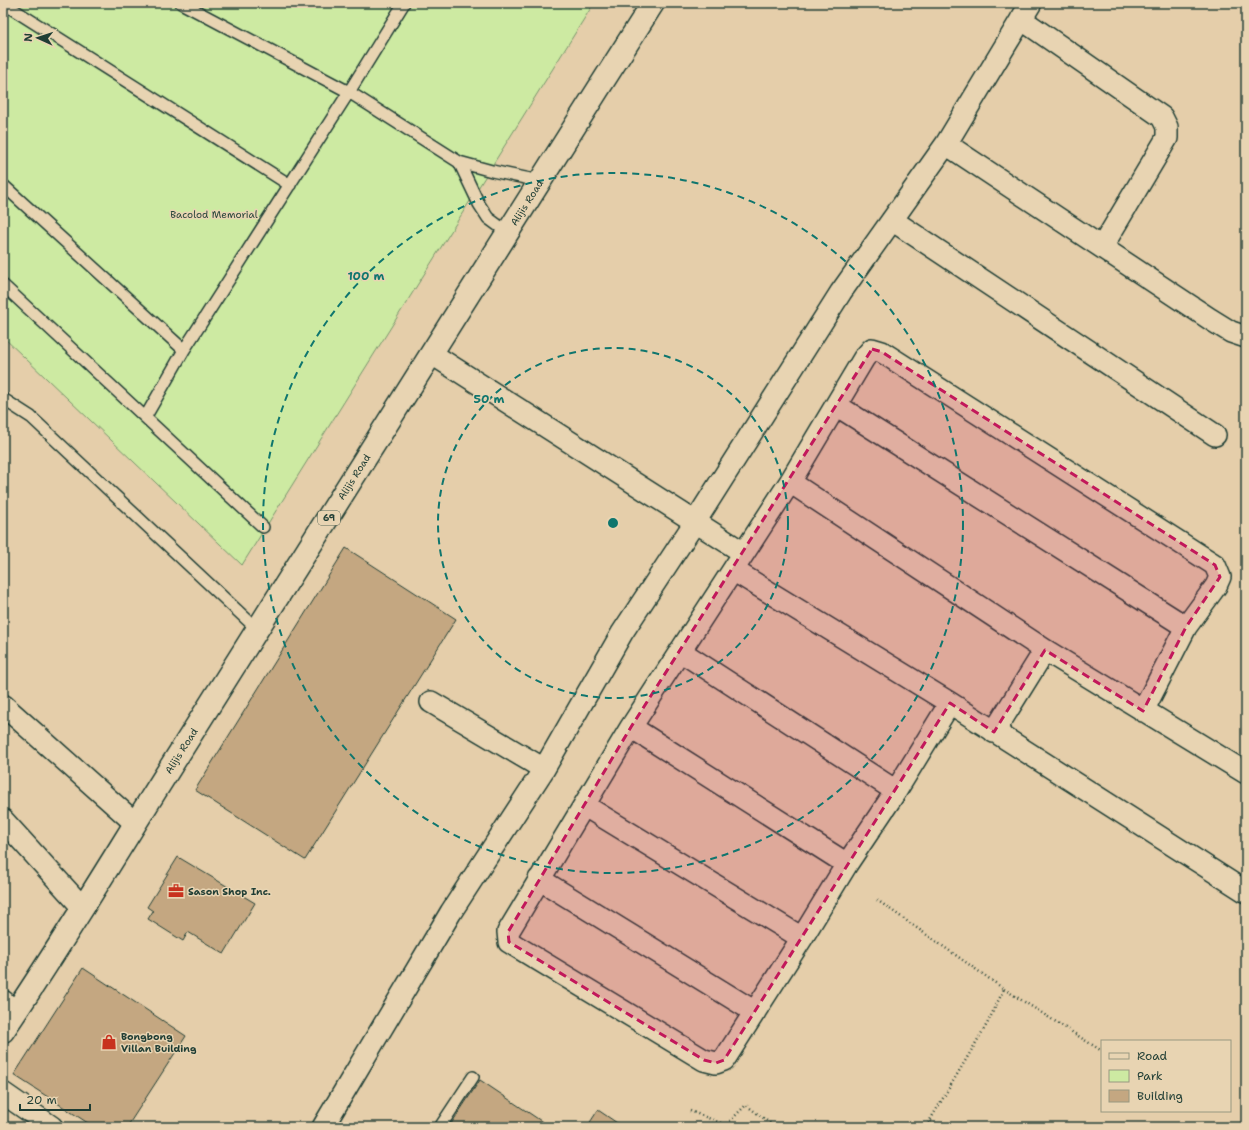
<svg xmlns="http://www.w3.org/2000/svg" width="1249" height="1130" font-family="'Shantell Sans',sans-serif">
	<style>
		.green { fill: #cdeaa2; stroke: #76946b }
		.building { fill: #c4a781; stroke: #1f3d34 }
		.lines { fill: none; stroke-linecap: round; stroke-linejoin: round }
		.service-casing { stroke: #1f3d34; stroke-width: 14 }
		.minor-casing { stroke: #1f3d34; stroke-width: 24 }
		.primary-casing { stroke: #1f3d34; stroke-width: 25 }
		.path { stroke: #1f3d34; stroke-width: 2.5; stroke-dasharray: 1 3; stroke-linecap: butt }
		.service { stroke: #e8d4b2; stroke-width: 11 }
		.minor { stroke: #e8d4b2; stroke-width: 21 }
		.primary { stroke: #e8d4b2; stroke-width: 22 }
		.marked { fill: #c2185b; fill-opacity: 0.2; stroke: #c2185b; stroke-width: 3; stroke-dasharray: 8 5; stroke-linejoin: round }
		.ring { fill: none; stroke: #0f766e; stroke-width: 2; stroke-dasharray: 7 5 }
		.labels { text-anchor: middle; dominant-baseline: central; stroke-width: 3; stroke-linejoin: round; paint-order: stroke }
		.shield { fill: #e8d4b2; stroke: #5b6a5a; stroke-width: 1 }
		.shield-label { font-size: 9px; font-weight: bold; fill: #1f3d34 }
		.street-label { font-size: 10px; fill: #1f3d34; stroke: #e8d4b2 }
		.park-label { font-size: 10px; fill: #28463a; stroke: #e8d4b2 }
		.poi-label { font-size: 10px; font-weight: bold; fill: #1f3d34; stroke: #e8d4b2; text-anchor: start }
		.centre { fill: #0f766e; stroke: #e8d4b2; stroke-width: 2 }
		.ring-label { font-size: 12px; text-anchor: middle; font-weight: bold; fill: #0f766e; stroke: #e8d4b2; stroke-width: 3; stroke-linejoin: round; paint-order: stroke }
	</style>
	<rect width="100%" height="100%" fill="#e5ceaa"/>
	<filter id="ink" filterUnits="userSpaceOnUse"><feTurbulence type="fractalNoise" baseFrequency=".025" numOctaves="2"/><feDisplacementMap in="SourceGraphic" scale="8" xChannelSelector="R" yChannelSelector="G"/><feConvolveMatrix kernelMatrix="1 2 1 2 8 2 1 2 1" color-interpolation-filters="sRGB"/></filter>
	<g filter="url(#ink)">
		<!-- green -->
		<path class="green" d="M3,3h591l-352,562 -239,-228z"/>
		<!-- building -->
		<path class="building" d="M346,548l110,71 -151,241 -110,-70z
			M178,857l77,46 -31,51 -36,-22 -5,9 -35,-22 5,-8 -6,-4z
			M83,968l103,68 -59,91h-33l-80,-52z
			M480,1080l70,47h-101z
			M598,1110l25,17h-36z"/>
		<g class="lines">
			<defs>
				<path id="service" d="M3,3l287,182
					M181,3l168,89 110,70 33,9 48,10
					M459,162l20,42 9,14 19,14
					M3,185l181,165
					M3,285l260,242
					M3,399l28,18 227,213
					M146,416l38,-66 165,-258 55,-89
					M440,1127l33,-50"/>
				<path id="minor" d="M1021,19l141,98 5,10v11l-65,109
					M946,144l264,175 21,13 15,5
					M892,220l323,215
					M432,354l312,199
					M836,405l350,222
					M790,482l255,168 201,123
					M733,570l217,133 296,189
					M680,651l216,140
					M431,702l113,67
					M950,703l-54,88 -49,73 -45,74 -78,122 -8,3 -12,-3 -195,-118 -1,-10 123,-205 159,-245 74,-124 8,-9 10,3 333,213 5,12 -4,9 -30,41 -43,84
					M3,705l132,118
					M631,727l216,137
					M994,732l51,-82
					M585,806l217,132
					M3,820l80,88
					M539,879l216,133
					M3,1001l12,12
					M3,1093l49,34
					M323,1127l128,-215 93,-143 78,-136 73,-111 146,-230 105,-148 85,-141"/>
				<g id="primary">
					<path id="s1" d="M3,1031c62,-91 118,-186 177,-279 158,-249 314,-500 473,-749"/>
				</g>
			</defs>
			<!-- service casing -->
			<use href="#service" class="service-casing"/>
			<!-- minor casing -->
			<use href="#minor" class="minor-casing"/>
			<!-- primary casing -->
			<use href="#primary" class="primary-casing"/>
			<!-- path -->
			<path class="path" d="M877,900l127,89 -17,35 -61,103
				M1004,989l98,62
				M690,1111l36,14 20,-20 29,22
				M931,1121l8,6"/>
			<!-- service -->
			<use href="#service" class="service"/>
			<!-- minor -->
			<use href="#minor" class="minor"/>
			<!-- primary -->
			<use href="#primary" class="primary"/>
		</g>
	</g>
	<!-- marked area -->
	<path class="marked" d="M872,349l10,3 333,213 5,12 -34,50 -43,84 -98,-61 -51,82 -44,-29 -226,357 -8,3 -12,-3 -195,-118 -1,-10 123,-205z"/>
	<!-- distance rings -->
	<g class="ring">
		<circle cx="613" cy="523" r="175"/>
		<circle cx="613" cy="523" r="350"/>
	</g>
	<!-- icons -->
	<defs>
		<symbol id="office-bare" viewBox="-9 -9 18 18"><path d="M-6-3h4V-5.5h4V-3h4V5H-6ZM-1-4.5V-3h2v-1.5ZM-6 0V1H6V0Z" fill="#c8321e" stroke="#e8d4b2" stroke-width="2.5" paint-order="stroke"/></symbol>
		<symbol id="shop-bare" viewBox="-9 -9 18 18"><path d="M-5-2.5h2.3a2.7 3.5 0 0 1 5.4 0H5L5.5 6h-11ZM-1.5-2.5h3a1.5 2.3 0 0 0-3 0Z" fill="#c8321e" stroke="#e8d4b2" stroke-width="2.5" paint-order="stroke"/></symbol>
	</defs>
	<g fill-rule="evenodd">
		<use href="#office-bare" x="165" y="880" width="22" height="22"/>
		<use href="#shop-bare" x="98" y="1031" width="22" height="22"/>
	</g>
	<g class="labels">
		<!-- shield labels -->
		<rect class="shield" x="318" y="511" width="22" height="14" rx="3"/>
		<g class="shield-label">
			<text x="329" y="518">69</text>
		</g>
		<!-- street labels -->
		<g class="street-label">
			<text stroke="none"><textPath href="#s1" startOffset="980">Alijis Road</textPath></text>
			<text stroke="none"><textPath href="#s1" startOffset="656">Alijis Road</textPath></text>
			<text stroke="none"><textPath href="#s1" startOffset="332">Alijis Road</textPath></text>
		</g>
		<!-- park labels -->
		<g class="park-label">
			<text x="214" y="214">Bacolod Memorial</text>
		</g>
		<!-- poi labels -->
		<g class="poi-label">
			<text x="188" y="891">Sason Shop Inc.</text>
			<text x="121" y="1036">Bongbong<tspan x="121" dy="12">Villan Building</tspan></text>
		</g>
	</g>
	<circle cx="613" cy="523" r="6" class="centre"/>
	<g class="ring-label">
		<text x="366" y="280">100 m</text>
		<text x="489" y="403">50 m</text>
	</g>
	<!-- margin -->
	<rect width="1249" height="1130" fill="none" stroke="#e8d4b2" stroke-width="16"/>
	<rect x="8" y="8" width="1233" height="1114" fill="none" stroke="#1f3d34" stroke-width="1.5" filter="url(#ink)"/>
	<!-- legend -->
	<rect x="1101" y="1040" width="130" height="72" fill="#e8d4b2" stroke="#989880"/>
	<rect x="1109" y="1053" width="20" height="6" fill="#e8d4b2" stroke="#989880"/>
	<text x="1137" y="1060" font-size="12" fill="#1f3d34">Road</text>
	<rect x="1109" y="1070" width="20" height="12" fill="#cdeaa2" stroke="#989880"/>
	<text x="1137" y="1080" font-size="12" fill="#1f3d34">Park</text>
	<rect x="1109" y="1090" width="20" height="12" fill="#c4a781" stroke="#989880"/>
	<text x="1137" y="1100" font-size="12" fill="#1f3d34">Building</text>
	<!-- north arrow -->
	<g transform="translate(38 38) rotate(273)" stroke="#e8d4b2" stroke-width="3" paint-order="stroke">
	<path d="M0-3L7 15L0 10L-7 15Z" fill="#1f3d34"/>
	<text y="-6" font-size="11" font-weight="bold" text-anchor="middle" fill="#1f3d34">N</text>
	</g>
	<!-- scale -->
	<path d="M20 1104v6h70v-6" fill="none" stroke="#1f3d34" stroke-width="2"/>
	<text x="26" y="1104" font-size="12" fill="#1f3d34" stroke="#e8d4b2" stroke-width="3" paint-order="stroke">20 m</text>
</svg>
